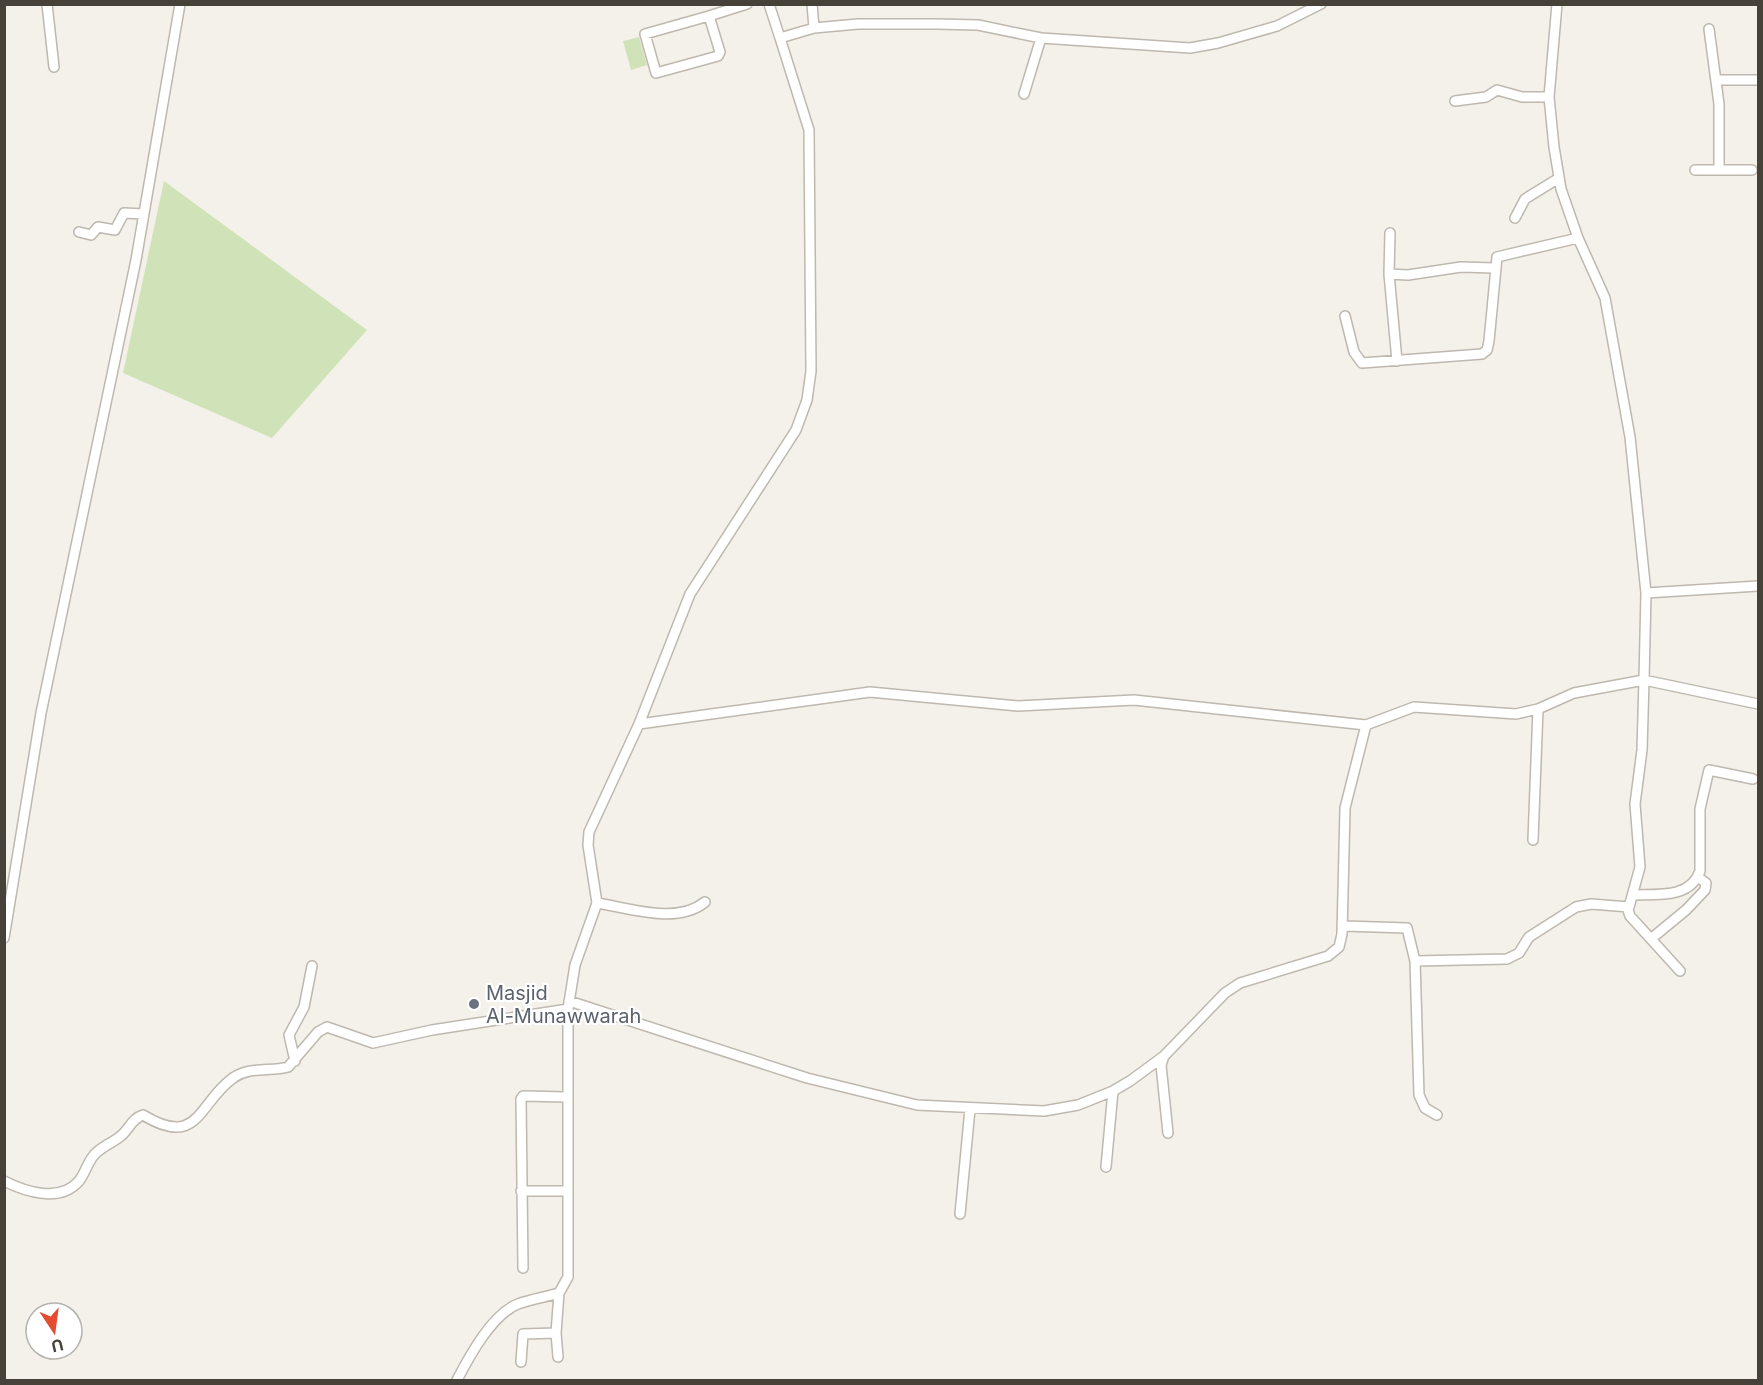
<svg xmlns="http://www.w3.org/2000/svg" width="1763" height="1385" font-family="Inter,sans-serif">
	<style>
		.green { fill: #d0e3b8 }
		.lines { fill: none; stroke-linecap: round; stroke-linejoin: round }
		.minor-casing { stroke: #beb8ae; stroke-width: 12 }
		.minor { stroke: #fff; stroke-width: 9 }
		.worship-dot { fill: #6b7280; stroke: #fff; stroke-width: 2 }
		.labels { text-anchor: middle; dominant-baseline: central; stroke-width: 4.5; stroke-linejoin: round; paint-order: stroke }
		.worship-label { font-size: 20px; fill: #5b616d; stroke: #fff; text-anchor: start }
	</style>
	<rect width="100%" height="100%" fill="#f4f1eb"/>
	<!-- green -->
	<path class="green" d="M639,37l8,28 -16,5 -8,-29z
		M164,181l203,149 -95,108 -149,-65z"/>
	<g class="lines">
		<defs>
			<path id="minor" d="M47,4l7,63
				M769,4l11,34
				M812,4l2,24
				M709,16l-64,18 11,39 62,-17 2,-4 -11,-36 38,-12
				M1709,29l10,75v66
				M1716,80h42
				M1024,94l17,-56
				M1455,101l31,-4 11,-7 25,7h27
				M1695,170h57
				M1515,218l10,-19 34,-21
				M79,232l12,3 7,-8 17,3 9,-17 20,1
				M1390,233l-1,41 8,87
				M1389,274l19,1 53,-8 33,1
				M1345,316l9,36 8,11 120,-9 5,-4 2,-9 8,-84 81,-19
				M1646,593l112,-7
				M639,724l231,-32 148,14 116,-6 232,25
				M1533,840l5,-131
				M1633,895c24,-1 57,4 67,-24v-62l9,-39 44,9
				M597,903c32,5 80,22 108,-1
				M1627,907l3,9 50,55
				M1344,926l63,2 8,33 92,-2 12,-6 10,-16 47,-30 15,-3 38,3 11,-40 -5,-63 7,-54 2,-70 114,24
				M4,938l37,-225 95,-453 44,-256
				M1652,938l34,-28 19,-20 1,-7 -8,-6
				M1415,961l4,134 6,13 12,7
				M569,1001l238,77 110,27 127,6 34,-6 35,-14 17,-10 34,-25 61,-63 15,-10 88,-27 11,-9 3,-13 3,-126 21,-83 48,-18 102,7 22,-5 36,-16 70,-13 2,-87 -16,-156 -25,-139 -27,-60 -17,-49 -7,-42 -5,-50 8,-93
				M1164,1056l-3,9 7,68
				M295,1061l-6,-26 15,-28 8,-41
				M1106,1167l7,-76
				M4,1181c22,11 56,22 75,0 7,-9 9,-21 17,-28 8,-8 19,-11 27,-19 7,-7 10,-16 20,-19 56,34 55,-12 90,-37 17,-12 37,-6 55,-11l30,-35 9,-5 46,16 59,-13 136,-21
				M521,1191h47
				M960,1214l10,-105
				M523,1268l-2,-169 2,-3 44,1
				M558,1357l-2,-24 3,-40
				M521,1362l2,-28 33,-1
				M457,1380c12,-23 35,-66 61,-76 13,-5 28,-7 41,-11l9,-16v-268l7,-44 22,-62 -9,-58 1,-13 50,-108 51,-130 106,-164 11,-30 4,-29 -2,-241 -29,-92 34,-10 44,-4h78l42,1 63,13 149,10 28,-5 59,-17 44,-22"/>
		</defs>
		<!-- minor casing -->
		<use href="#minor" class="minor-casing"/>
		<!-- minor -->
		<use href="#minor" class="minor"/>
	</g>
	<!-- markers -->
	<circle class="worship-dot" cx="474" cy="1004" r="6"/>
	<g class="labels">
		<!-- worship labels -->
		<g class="worship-label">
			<text x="486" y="993">Masjid<tspan x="486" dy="23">Al-Munawwarah</tspan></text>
		</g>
	</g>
	<!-- border -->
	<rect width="1763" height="1385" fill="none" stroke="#474239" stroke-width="12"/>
	<!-- north arrow -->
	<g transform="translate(54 1331) rotate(167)"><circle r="28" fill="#ffffff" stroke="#b5b3b0" stroke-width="1.5"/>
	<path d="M0-4.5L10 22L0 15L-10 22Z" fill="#e44c31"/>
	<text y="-9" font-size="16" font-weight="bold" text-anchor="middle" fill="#474239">U</text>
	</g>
</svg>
